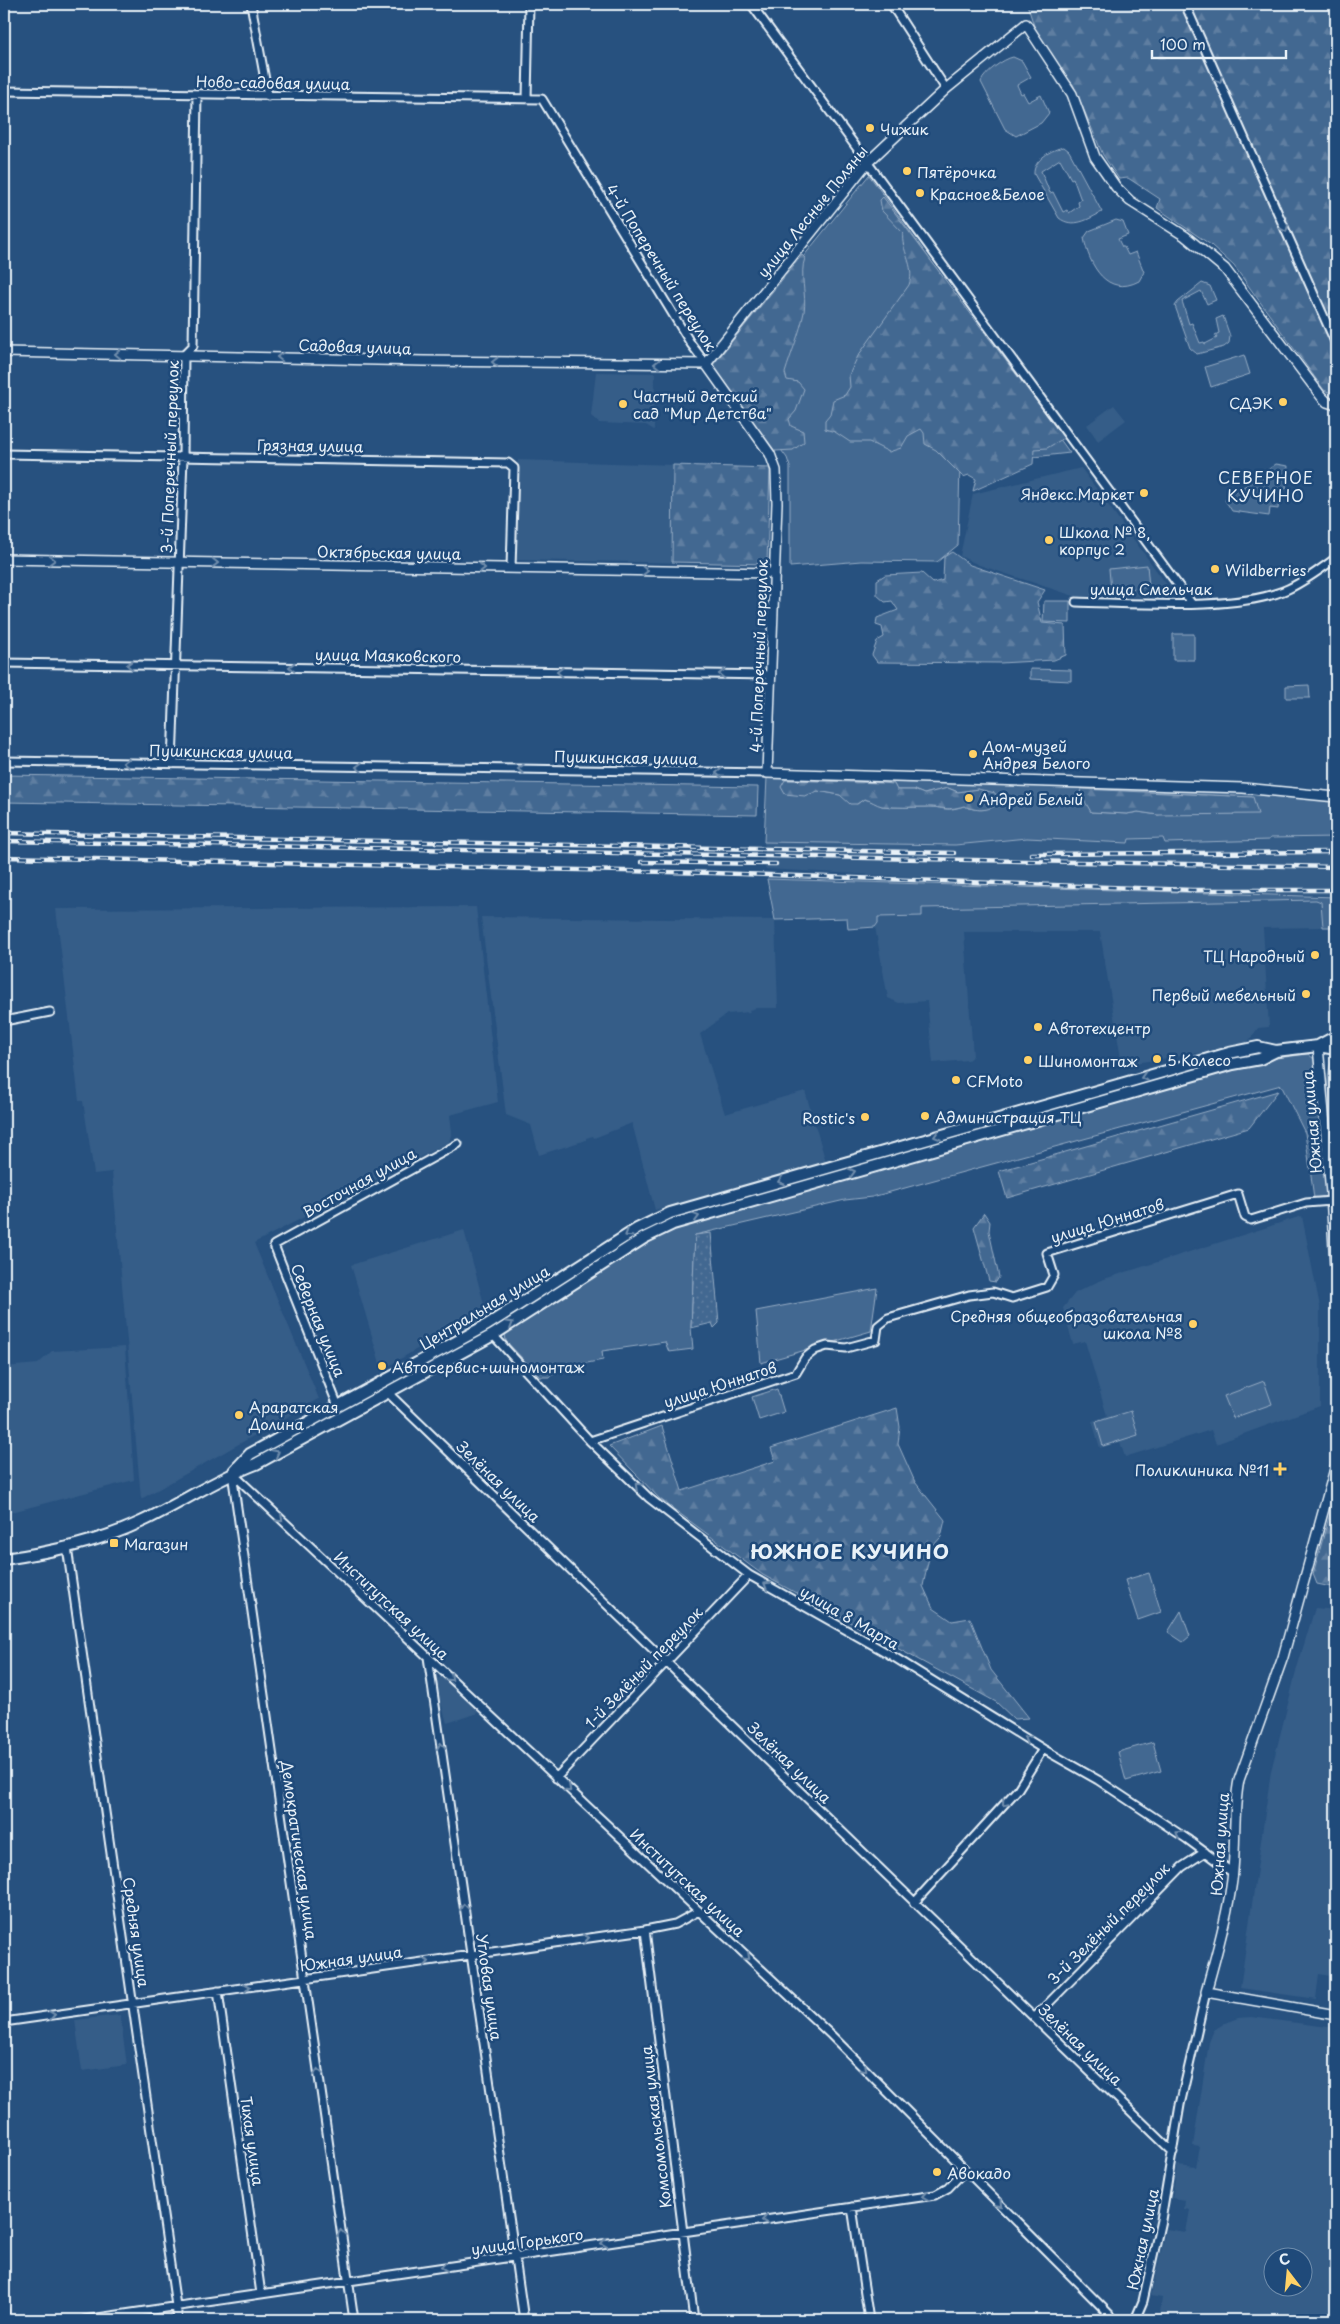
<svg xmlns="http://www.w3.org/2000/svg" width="1340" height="2324" font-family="'Playpen Sans',sans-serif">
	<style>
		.built { fill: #355d88; fill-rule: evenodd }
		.green { fill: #436891; stroke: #96acc4; fill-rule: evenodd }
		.forest { fill: url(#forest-firs); stroke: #96acc4 }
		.garden { fill: url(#garden-dots); stroke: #96acc4 }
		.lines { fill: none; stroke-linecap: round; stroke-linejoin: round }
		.stream { stroke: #9db3c9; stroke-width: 2.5 }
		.minor-casing { stroke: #e8f1f8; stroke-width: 11 }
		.tertiary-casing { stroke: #e8f1f8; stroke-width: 12 }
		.secondary-casing { stroke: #e8f1f8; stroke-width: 14 }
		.minor { stroke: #1f4a7a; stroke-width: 7 }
		.tertiary { stroke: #1f4a7a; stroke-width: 9 }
		.secondary { stroke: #1f4a7a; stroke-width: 10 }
		.rail-casing { stroke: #e8f1f8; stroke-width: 4.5 }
		.rail { stroke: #1f4a7a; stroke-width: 2.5; stroke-dasharray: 8; stroke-linecap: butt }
		.oneway { stroke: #6f8dac }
		.poi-dot { fill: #ffd166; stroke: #1f4a7a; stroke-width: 2 }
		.labels { text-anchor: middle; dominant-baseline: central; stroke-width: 5; stroke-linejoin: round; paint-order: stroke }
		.street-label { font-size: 15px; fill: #e8f1f8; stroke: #1f4a7a }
		.poi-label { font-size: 15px; fill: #e8f1f8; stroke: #1f4a7a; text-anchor: start }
		.neighbourhood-label { font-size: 16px; letter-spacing: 1px; fill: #e8f1f8; stroke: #1f4a7a }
		.district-label { font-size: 20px; font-weight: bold; letter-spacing: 1px; fill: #e8f1f8; stroke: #1f4a7a }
	</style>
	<defs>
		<pattern id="forest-firs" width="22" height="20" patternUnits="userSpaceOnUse" patternTransform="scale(1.25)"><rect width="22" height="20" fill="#436891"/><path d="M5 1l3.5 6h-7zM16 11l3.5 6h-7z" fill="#5e7ea1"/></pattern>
		<pattern id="garden-dots" width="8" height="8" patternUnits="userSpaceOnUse" patternTransform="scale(1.25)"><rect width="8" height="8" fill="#436891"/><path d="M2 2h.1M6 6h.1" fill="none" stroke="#5e7ea1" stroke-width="1.8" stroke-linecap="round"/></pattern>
	</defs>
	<rect width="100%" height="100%" fill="#27517f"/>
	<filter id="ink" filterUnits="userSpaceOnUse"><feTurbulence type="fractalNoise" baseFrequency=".02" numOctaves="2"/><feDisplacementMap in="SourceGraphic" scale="10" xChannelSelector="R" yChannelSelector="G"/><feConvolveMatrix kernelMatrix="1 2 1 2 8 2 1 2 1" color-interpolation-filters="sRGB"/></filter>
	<g filter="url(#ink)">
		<!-- built -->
		<path class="built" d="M596,372l59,1 -1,57 -8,-5 -47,-2 -8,-7z
			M1114,405l12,15 -28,21 -11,-16z
			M518,460l252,8 -3,96 -252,-4z
			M1081,468l86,117 -16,2v10l-77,-1 -95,-31 -19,-9 13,-62z
			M1336,837v58l-134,-2 -437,-24 -1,-27 191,3 72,-7 101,5 1,-4z
			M1316,900l5,2 2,25 -60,1 6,99 -11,1 -13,18 -123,19 -22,-133h-136l9,124 -5,4 -35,3 -6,-62 -28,2 -11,-5 -13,-71 3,-10 44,-1v-8z
			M476,907l22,195 -48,13 2,17 -3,10 -195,101 65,156 -178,100 -29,-327 -18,2 -11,-73h-4l-23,-192z
			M481,917l294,3 3,88h-22l-7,2 1,2 -23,2 -27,20 25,80 80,-23 21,71 -171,48 -23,-87 -38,15 -1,-2 -7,2v2l-47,15 -8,-30 -25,-10z
			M1302,1216l18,91v99l-104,38 -5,-14 -86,27 -5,-15 -20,6 -8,-27 15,-5 -22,-75 -12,3 -10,-36 12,-15 26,-13z
			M464,1230l21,78 -103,62 -31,-105z
			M125,1347l9,133 -130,34v-147l34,-3 14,-13z
			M1315,1608l21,2v367l-17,-3 -3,25 -76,-11 31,-217 26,-103z
			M445,1675l33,38 -31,10 -13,-43z
			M120,2015l7,50 -45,6 -7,-51z
			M1251,2017l85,11v292h-177l3,-22 -11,-2 15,-67 20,3 4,-22 -6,-1 1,-9 -13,-2 5,-33 19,2 4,-20 -7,-1 16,-104 5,-12 11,-7 13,-5zM1272,2256h30v30h-30z"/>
		<!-- green -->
		<path class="green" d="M1013,57l9,4 9,16 -14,8 4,9 2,-1 5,9 13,-7 8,18 -8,10 -25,13 -11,-7 -24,-47c3,-9 22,-23 32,-25z
			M1064,147l5,4 33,61c-13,7 -29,17 -43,6l-25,-44c-1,-14 18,-25 30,-27zM1060,159l11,20 2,-1 8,22 -3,2 1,4 -10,7 -2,-3 -4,2 -10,-20 -3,1 -9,-22z
			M869,175l201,278 -110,12 -2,80 -21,17 -76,-1 -71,6v-100l-3,-9 -70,-94z
			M1116,220l7,2 5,13 -10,4 4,8h2l4,8 8,-3 8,20 -5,9c-32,17 -50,-16 -55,-43l5,-7z
			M1202,283l8,3 6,14 -9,4 -6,-13 -19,10 7,23 3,-1 8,20 4,-1 1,2 12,-6 -2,-3 4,-2 -3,-14 7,-3 7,20 -1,7 -5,4 -27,7 -7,-6 -15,-42 3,-4z
			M1244,355l6,19 -39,13 -6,-20z
			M1276,464l12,2 -2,23h-6l-2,20 -8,-1 -1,8 -37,-5 -7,-11z
			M1147,565l2,22 -38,4 -2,-22z
			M1044,601h26v22l-27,-1z
			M1173,634h21v26h-21z
			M1030,669l41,1v11l-41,-2z
			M1309,685l1,13h-24v-12z
			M767,777l486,15 83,9v36l-66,1 -1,2 -104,3 -2,-5 -34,1 -1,4 -101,-5 -72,7 -191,-3zM785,780l97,3 12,1 2,6h18l10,4 24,-6 10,4 20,-3 20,13c-10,10 -21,9 -34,4 -21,7 -21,0 -39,1 -14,0 -28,1 -43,-1 -6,-2 -11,-6 -18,-7l-7,5 -17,-9 -22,-4zM1082,789l170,8 -94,18 -20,-3 -11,2 -36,-2z
			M767,879l569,18v30h-13l-2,-25 -5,-2 -394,8v8l-44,1v6l-3,4 -27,2 -1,-11 -72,2z
			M1336,1052v142c-2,-29 -18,-122 0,-142z
			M1308,1054l6,5 13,136 -3,2 -10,1 -9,-65 -24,-48 -409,112 -27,3 -150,35 -4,93 2,21 -24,3 -4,-10 -63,9 1,9 -37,7 -17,10h-9l-34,-36 -1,-7 3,-6 154,-98 599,-170z
			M877,1288l-6,43 -110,32 -5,-52z
			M1264,1381l8,23 -39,14 -9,-22z
			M777,1389l7,23 -25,8 -7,-23z
			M1131,1411l7,24 -35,11 -7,-24z
			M1149,1573l12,39 -23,8 -13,-40z
			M1181,1611l9,25 -7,6 -15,-10z
			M1153,1742l8,29 -35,10 -8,-29z"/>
		<!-- forest -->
		<path class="forest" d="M1027,4h309v391l-12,-5 -90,-124 -23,-21 -54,-37 3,-9 -32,-21 -9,1 -16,-24 -30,-71 -14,-14 -23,-38z
			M883,197l181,241 -17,10 -13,1 -1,15 -60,27 3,-12 -7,-4 -6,2 -27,-27 -11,-6 -1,-11 -3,-4 -13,7 -7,12 -12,4 -20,-10h-19l-15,-10 -10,-3v-9l5,-6 3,-14 12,-5 5,-8 -1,-12 9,-19 51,-71c7,-20 -9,-35 -6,-52l-21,-22 -2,-11z
			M802,255l3,3c-6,16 2,37 -1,54 -4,21 -13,41 -19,61l2,7 11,2 6,7 -8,22 -7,8 2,7 12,5 1,11 -11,8 -18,1 -62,-86z
			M673,465l97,3 -3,96 -95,-2z
			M952,552l18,13 75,25 -8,12 5,21 23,2 1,30 -12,5 -54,3 -123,-1 -5,-7 5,-14 7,-4 -2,-10 -6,-2 1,-7 21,-8 -6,-9 -7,1 -8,-7v-15l8,-5 37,-2 11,10 10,-3 1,-23z
			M4,775l754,12 -1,28 -753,-13z
			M785,780l97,3 12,1 3,6h17l10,4 24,-6 10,4 20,-3 17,4 4,10c-11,9 -23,8 -35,3 -21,6 -21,0 -39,1 -14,0 -28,1 -43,-1 -6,-1 -11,-6 -18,-7l-7,5h-7l-10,-9 -22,-4 -13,5 -20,-2 -4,-7z
			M1081,789l172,8 5,17 -100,1 -20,-3 -11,2 -36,-2 -11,-19z
			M1278,1091l-29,37 -242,70 -8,-27z
			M984,1213l6,9 -1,9 10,46 -3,5 -7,-1 -15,-54z
			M897,1408l3,19 -2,17 17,38 30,38 -4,17 -10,11 -8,38 10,22 19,13 18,-3 21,52 38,48 -15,1 -18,-17 -233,-127 -103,-76 -51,-53 53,-20 20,65 93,-30 -4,-13z
			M1336,1492v96l-19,-4 -4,-10z"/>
		<!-- garden -->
		<path class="garden" d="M711,1233l8,90 -5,5 -2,-5 -21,5 4,-93z"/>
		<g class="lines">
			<!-- stream -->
			<path class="stream" d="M325,1365l12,27"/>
			<defs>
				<path id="minor" d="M251,4l17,92
					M751,4l441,600
					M891,4l55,85
					M1185,4l151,340
					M4,91l538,8 149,245 15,20
					M527,99l2,-95
					M4,454l504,9 6,5 -3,100
					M1076,602c56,1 161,10 212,-13 17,-8 33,-20 48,-31
					M4,663l767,12
					M4,761l763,12
					M172,764l11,-307 1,-102 9,-9 4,-251
					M4,1021l46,-9
					M493,1335l97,106 59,57 100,77 140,79 154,95 55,31 89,59 46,34
					M387,1392l786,760
					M338,1406l-64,-161 184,-101
					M590,1441l206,-68 9,-15 10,-8 12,-4 19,2 30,-8 2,-14 10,-8 81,-23 24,-3 19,6 35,-11 7,-12 -7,-22 191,-59 7,23 6,3 55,-17 26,-2
					M232,1473l599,562 284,285
					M232,1473l122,847
					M67,1547l111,773
					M428,1657l96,663
					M556,1778l193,-203
					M914,1903l104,-114 25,-40
					M645,1930l49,390
					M218,1991l43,303
					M1034,2018l148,-151 23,-15
					M4,2022l641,-92 30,-6 24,-13
					M852,2207l17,113
					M4,2310l1,10
					M84,2320l851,-125 13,-7 17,-18
					M1135,2320l8,-19 18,-81 19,-115 26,-113"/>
				<path id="tertiary" d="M4,352l420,9 282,3
					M706,364l64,90 6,16 1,33 -10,270 476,15 93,9
					M706,364l161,-201 79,-74 80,-65 46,70 23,63 21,30 14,14 55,35 40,33 96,127 6,6 9,3
					M4,559l770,14
					M1318,1046l13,147 5,92
					M1336,1465l-53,192 -44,123c-7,35 -2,72 -8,107 -5,36 -16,71 -25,105l130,23"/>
				<path id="secondary" d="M1318,1046l13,-7 5,-1
					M234,1471l16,-17 237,-129 150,-96 33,-16 559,-160 29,-6 18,4
					M4,1559c48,-7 95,-17 139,-38 38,-18 73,-42 113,-57l237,-129 151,-97 29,-14 560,-160 27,-5 16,-8 42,-5 18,3"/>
			</defs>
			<!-- minor casing -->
			<use href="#minor" class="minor-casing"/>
			<!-- tertiary casing -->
			<use href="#tertiary" class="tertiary-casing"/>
			<!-- secondary casing -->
			<use href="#secondary" class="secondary-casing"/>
			<!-- minor -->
			<use href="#minor" class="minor"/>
			<!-- tertiary -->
			<use href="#tertiary" class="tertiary"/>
			<!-- secondary -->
			<use href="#secondary" class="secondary"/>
			<defs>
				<path id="rail" d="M4,833l950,20
					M4,841l1332,26
					M1031,854l305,-2
					M4,857l708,16 480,17h144
					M641,862l135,2"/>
			</defs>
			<!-- rail casing -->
			<use href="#rail" class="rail-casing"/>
			<!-- rail -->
			<use href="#rail" class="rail"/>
		</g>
		<!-- one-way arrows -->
		<defs><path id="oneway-chevron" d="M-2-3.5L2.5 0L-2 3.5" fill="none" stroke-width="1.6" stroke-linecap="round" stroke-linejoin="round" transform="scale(1.25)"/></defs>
		<g class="oneway">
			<use href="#oneway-chevron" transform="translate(1219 80) rotate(66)"/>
			<use href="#oneway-chevron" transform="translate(1285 229) rotate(66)"/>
			<use href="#oneway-chevron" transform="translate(118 354) rotate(-179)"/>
			<use href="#oneway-chevron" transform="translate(280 357) rotate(-178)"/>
			<use href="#oneway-chevron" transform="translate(495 362) rotate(-179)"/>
			<use href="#oneway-chevron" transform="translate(657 364) rotate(-179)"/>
			<use href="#oneway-chevron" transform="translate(52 560) rotate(1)"/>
			<use href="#oneway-chevron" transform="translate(215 563) rotate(1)"/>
			<use href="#oneway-chevron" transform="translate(482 568) rotate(1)"/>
			<use href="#oneway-chevron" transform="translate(645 571) rotate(1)"/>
			<use href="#oneway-chevron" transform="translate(130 665) rotate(-179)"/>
			<use href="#oneway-chevron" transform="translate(292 667) rotate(-179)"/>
			<use href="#oneway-chevron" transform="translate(560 672) rotate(-179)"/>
			<use href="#oneway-chevron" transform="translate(722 674) rotate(-179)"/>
			<use href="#oneway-chevron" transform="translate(126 763) rotate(-179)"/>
			<use href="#oneway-chevron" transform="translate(359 767) rotate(-179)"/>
			<use href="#oneway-chevron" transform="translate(521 769) rotate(-179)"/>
			<use href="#oneway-chevron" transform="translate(719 773) rotate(-179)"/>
			<use href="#oneway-chevron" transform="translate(1144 1077) rotate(164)"/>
			<use href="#oneway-chevron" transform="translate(937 1136) rotate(164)"/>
			<use href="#oneway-chevron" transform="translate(852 1172) rotate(-16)"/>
			<use href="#oneway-chevron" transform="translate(781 1181) rotate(164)"/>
			<use href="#oneway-chevron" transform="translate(696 1217) rotate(-16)"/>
			<use href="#oneway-chevron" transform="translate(628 1234) rotate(147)"/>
			<use href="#oneway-chevron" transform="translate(510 1324) rotate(-32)"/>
			<use href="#oneway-chevron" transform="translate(276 1453) rotate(-29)"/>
			<use href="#oneway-chevron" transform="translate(638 1486) rotate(-136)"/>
			<use href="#oneway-chevron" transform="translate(280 1519) rotate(43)"/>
			<use href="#oneway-chevron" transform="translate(767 1585) rotate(-150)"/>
			<use href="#oneway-chevron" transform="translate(450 1678) rotate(43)"/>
			<use href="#oneway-chevron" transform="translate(1027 1739) rotate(-148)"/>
			<use href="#oneway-chevron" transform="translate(441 1746) rotate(-98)"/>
			<use href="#oneway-chevron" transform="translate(568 1789) rotate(43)"/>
			<use href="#oneway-chevron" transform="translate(1005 1803) rotate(131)"/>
			<use href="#oneway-chevron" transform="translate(1179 1834) rotate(-147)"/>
			<use href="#oneway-chevron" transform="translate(464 1907) rotate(-98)"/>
			<use href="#oneway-chevron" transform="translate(586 1938) rotate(-8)"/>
			<use href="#oneway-chevron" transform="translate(747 1957) rotate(43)"/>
			<use href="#oneway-chevron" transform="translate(426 1962) rotate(-8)"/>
			<use href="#oneway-chevron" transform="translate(247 1987) rotate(-8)"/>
			<use href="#oneway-chevron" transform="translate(52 2015) rotate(-8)"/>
			<use href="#oneway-chevron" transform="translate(864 2069) rotate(45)"/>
			<use href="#oneway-chevron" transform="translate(318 2072) rotate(-98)"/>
			<use href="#oneway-chevron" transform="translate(926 2196) rotate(172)"/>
			<use href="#oneway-chevron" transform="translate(999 2204) rotate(45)"/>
			<use href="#oneway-chevron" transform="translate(765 2220) rotate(172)"/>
			<use href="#oneway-chevron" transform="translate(341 2233) rotate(-98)"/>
			<use href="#oneway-chevron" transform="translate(604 2243) rotate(172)"/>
			<use href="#oneway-chevron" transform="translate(444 2267) rotate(172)"/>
		</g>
	</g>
	<!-- markers -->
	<g class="poi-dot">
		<circle cx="870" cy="128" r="5"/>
		<circle cx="907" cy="171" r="5"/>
		<circle cx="920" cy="193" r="5"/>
		<circle cx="1283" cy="402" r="5"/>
		<circle cx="623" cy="404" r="5"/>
		<circle cx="1144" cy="493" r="5"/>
		<circle cx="1049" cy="540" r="5"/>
		<circle cx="1215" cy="569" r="5"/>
		<circle cx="973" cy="754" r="5"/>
		<circle cx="969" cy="798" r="5"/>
		<circle cx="1315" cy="955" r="5"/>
		<circle cx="1306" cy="994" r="5"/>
		<circle cx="1038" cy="1027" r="5"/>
		<circle cx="1157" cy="1059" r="5"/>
		<circle cx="1028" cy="1060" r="5"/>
		<circle cx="956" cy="1080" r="5"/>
		<circle cx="925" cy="1116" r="5"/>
		<circle cx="865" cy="1117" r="5"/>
		<circle cx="1193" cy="1324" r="5"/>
		<circle cx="382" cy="1366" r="5"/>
		<circle cx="239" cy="1415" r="5"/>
		<path d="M1277.5 1461.5h5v5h5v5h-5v5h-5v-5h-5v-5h5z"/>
		<rect x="109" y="1538" width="10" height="10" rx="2.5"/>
		<circle cx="937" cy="2172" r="5"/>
	</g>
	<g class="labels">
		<!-- street labels -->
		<g class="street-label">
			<text transform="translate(273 82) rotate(1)">Ново-садовая улица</text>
			<text transform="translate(812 211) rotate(-51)">улица Лесные Поляны</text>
			<text transform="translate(662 267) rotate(58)">4-й Поперечный переулок</text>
			<text transform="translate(355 346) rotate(2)">Садовая улица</text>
			<text transform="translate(310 445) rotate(1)">Грязная улица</text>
			<text transform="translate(169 457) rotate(-88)">3-й Поперечный переулок</text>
			<text transform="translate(389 552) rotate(1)">Октябрьская улица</text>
			<text x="1151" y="588">улица Смельчак</text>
			<text transform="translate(388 655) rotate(1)">улица Маяковского</text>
			<text transform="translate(758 656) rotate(-88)">4-й Поперечный переулок</text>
			<text transform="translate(221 751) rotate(1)">Пушкинская улица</text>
			<text transform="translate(626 757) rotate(1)">Пушкинская улица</text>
			<text transform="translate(1311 1122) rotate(-95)">Южная улица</text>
			<text transform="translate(359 1182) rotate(-29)">Восточная улица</text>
			<text transform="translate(1107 1220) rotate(-17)">улица Юннатов</text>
			<text transform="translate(484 1307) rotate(-31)">Центральная улица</text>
			<text transform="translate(319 1320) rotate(68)">Северная улица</text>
			<text transform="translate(720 1384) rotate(-18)">улица Юннатов</text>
			<text transform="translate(499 1481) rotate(44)">Зелёная улица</text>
			<text transform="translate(392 1605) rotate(43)">Институтская улица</text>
			<text transform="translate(850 1617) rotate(30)">улица 8 Марта</text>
			<text transform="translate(643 1667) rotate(-46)">1-й Зелёный переулок</text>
			<text transform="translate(790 1762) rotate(44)">Зелёная улица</text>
			<text transform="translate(1219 1844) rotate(-86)">Южная улица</text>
			<text transform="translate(300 1850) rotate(82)">Демократическая улица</text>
			<text transform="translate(688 1882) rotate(43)">Институтская улица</text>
			<text transform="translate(1108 1923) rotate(-45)">3-й Зелёный переулок</text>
			<text transform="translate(137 1932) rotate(82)">Средняя улица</text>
			<text transform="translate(351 1958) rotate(-8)">Южная улица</text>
			<text transform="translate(490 1987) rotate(82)">Угловая улица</text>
			<text transform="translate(1081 2044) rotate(44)">Зелёная улица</text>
			<text transform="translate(655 2127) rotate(-97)">Комсомольская улица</text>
			<text transform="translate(253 2141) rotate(82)">Тихая улица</text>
			<text transform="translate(1142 2239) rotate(-78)">Южная улица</text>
			<text transform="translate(527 2241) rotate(-8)">улица Горького</text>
		</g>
		<!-- poi labels -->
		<g class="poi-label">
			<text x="880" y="128">Чижик</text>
			<text x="917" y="171">Пятёрочка</text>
			<text x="930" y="193">Красное&amp;Белое</text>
			<text x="633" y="395">Частный детский<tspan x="633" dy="17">сад "Мир Детства"</tspan></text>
			<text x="1273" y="402" text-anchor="end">СДЭК</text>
			<text x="1134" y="493" text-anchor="end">Яндекс.Маркет</text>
			<text x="1059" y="531">Школа № 8,<tspan x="1059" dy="17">корпус 2</tspan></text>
			<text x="1225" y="569">Wildberries</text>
			<text x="983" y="745">Дом-музей<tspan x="983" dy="17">Андрея Белого</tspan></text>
			<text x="979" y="798">Андрей Белый</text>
			<text x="1305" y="955" text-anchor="end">ТЦ Народный</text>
			<text x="1296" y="994" text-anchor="end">Первый мебельный</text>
			<text x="1048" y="1027">Автотехцентр</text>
			<text x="1167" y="1059">5 Колесо</text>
			<text x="1038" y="1060">Шиномонтаж</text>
			<text x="966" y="1080">CFMoto</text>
			<text x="935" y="1116">Администрация ТЦ</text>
			<text x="855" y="1117" text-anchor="end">Rostic's</text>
			<text x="1183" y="1315" text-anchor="end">Средняя общеобразовательная<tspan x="1183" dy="17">школа №8</tspan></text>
			<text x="392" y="1366">Автосервис+шиномонтаж</text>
			<text x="249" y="1406">Араратская<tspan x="249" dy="17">Долина</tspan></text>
			<text x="1269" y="1469" text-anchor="end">Поликлиника №11</text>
			<text x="124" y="1543">Магазин</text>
			<text x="947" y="2172">Авокадо</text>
		</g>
		<!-- neighbourhood labels -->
		<g class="neighbourhood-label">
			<text x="1266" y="477">СЕВЕРНОЕ<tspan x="1266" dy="18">КУЧИНО</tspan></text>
		</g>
		<!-- district labels -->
		<g class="district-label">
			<text x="850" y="1551">ЮЖНОЕ КУЧИНО</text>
		</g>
	</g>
	<!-- margin -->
	<rect width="1340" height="2324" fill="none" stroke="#1f4a7a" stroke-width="20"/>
	<rect x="10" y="10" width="1320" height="2304" fill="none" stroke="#e8f1f8" stroke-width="2" filter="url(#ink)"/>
	<!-- north arrow -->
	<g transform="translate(1288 2272) rotate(344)"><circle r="24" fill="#1f4a7a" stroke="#6f8dac"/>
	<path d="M0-4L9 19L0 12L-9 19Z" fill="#ffd166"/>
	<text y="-8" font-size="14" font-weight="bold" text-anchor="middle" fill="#e8f1f8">С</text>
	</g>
	<!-- scale -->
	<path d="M1152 50v8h134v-8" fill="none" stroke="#e8f1f8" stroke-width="2.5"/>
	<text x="1160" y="50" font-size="15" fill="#e8f1f8" stroke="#1f4a7a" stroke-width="4" paint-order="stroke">100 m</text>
</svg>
